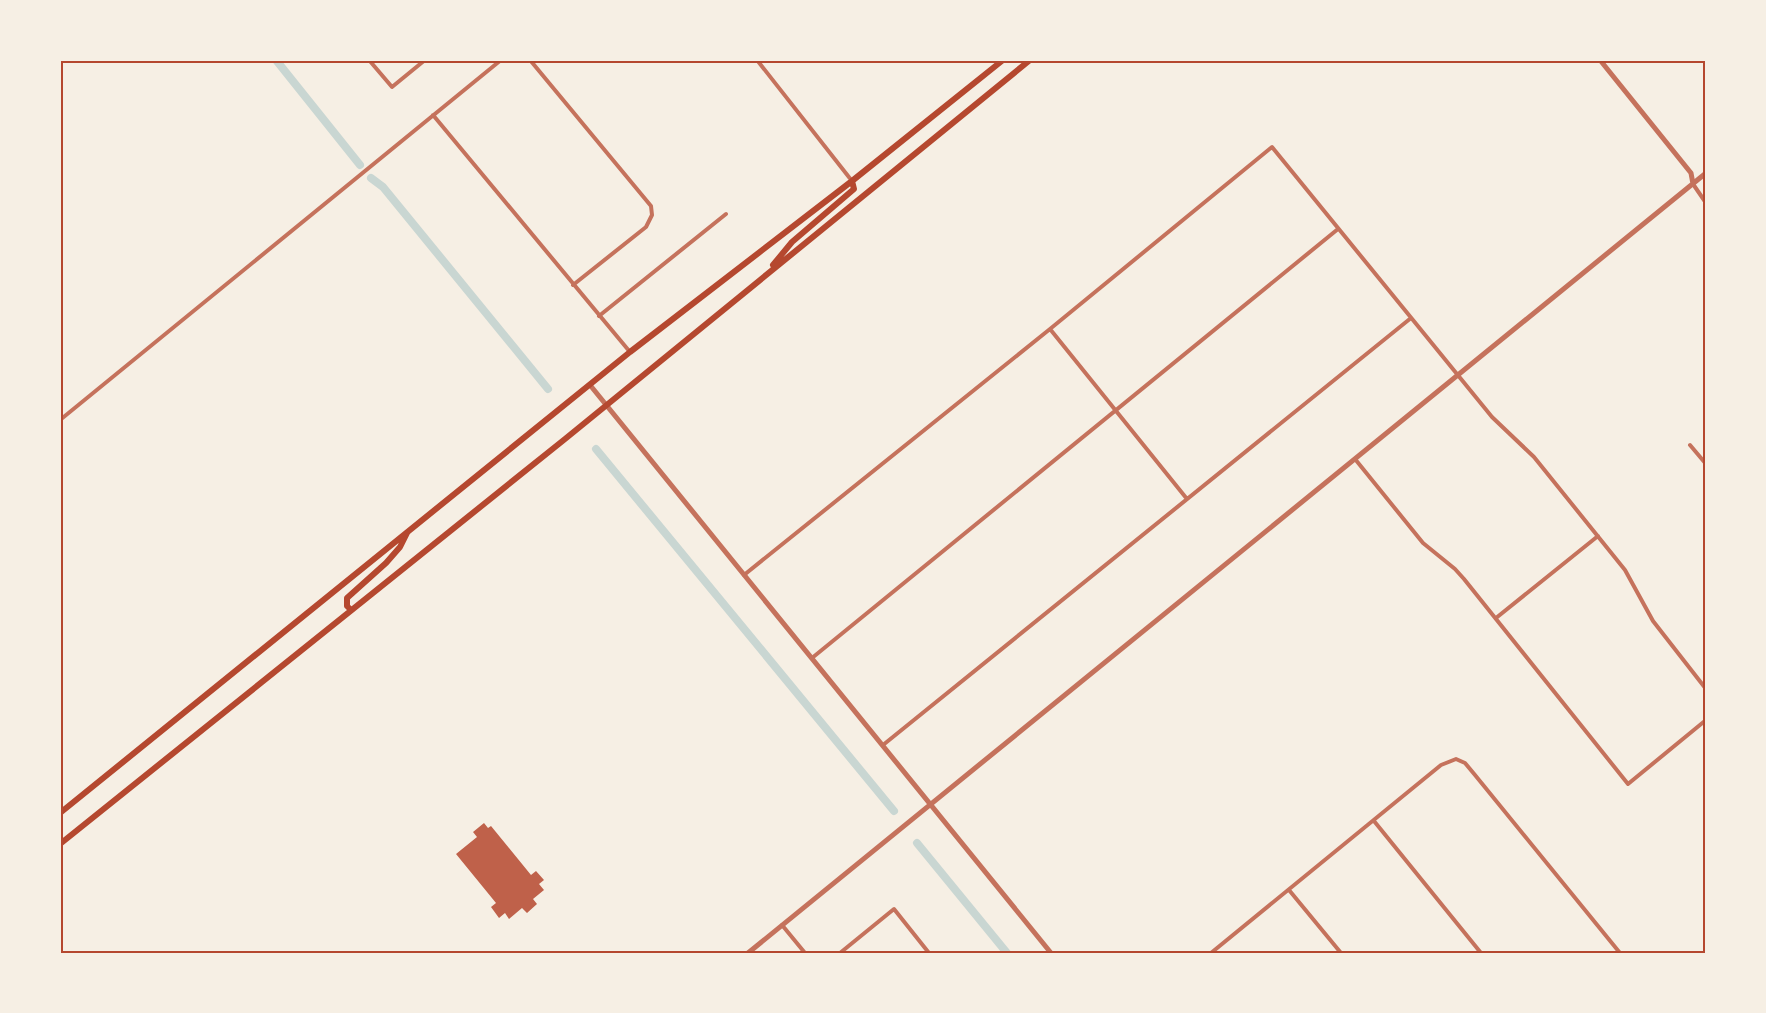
<svg xmlns="http://www.w3.org/2000/svg" width="1766" height="1013" font-family="Helvetica,sans-serif">
	<style>
		.lines { fill: none; stroke-linecap: round; stroke-linejoin: round }
		.canal { stroke: #c9d6d2; stroke-width: 8 }
		.building { fill: #bf614a }
		.minor { stroke: #c5725c; stroke-width: 4 }
		.tertiary { stroke: #c5725c; stroke-width: 5 }
		.primary { stroke: #b5482f; stroke-width: 6 }
		.neatline { fill: none; stroke: #b5482f; stroke-width: 2 }
	</style>
	<rect width="100%" height="100%" fill="#f6efe4"/>
	<g class="lines">
		<!-- canal -->
		<path class="canal" d="M276,60l84,105
			M371,178l12,9 165,202
			M596,449l298,362
			M917,843l90,110"/>
	</g>
	<!-- building -->
	<path class="building" d="M484,823l4,5 3,-2 40,49 5,-4 8,9 -5,4 5,6 -11,9 4,5 -10,9 -5,-5 -13,11 -4,-6 -6,5 -8,-11 5,-4 -40,-49 21,-17 -4,-5z"/>
	<g class="lines">
		<!-- minor -->
		<path class="minor" d="M369,60l23,27 33,-27
			M530,60l121,146 1,9 -6,12 -73,58
			M757,60l95,121
			M433,115l197,237
			M1693,184l13,19
			M599,316l127,-102
			M1050,329l137,170
			M60,420l441,-360
			M1690,445l16,19
			M1355,459l68,84 32,26 9,10 164,205 78,-64
			M744,575l306,-246 222,-182 220,270 42,40 91,113 28,51 53,68
			M1496,618l102,-82
			M812,658l526,-429
			M883,745l528,-427
			M1374,821l107,132
			M1289,890l52,63
			M782,925l23,28
			M840,953l54,-44 35,44
			M1211,953l230,-188 15,-6 9,4 10,12 145,178"/>
		<!-- tertiary -->
		<path class="tertiary" d="M1600,60l91,113 2,11
			M590,385l461,568
			M748,953l958,-780"/>
		<!-- primary -->
		<path class="primary" d="M773,265l19,-23 62,-53 -2,-8
			M351,610l-4,-4v-8l39,-35 14,-16 7,-14
			M60,813l570,-461 222,-171 151,-121
			M60,844l505,-405 465,-379"/>
	</g>
	<!-- border -->
	<rect width="1766" height="1013" fill="none" stroke="#f6efe4" stroke-width="123"/>
	<rect x="62" y="62" width="1642" height="890" class="neatline"/>
</svg>
